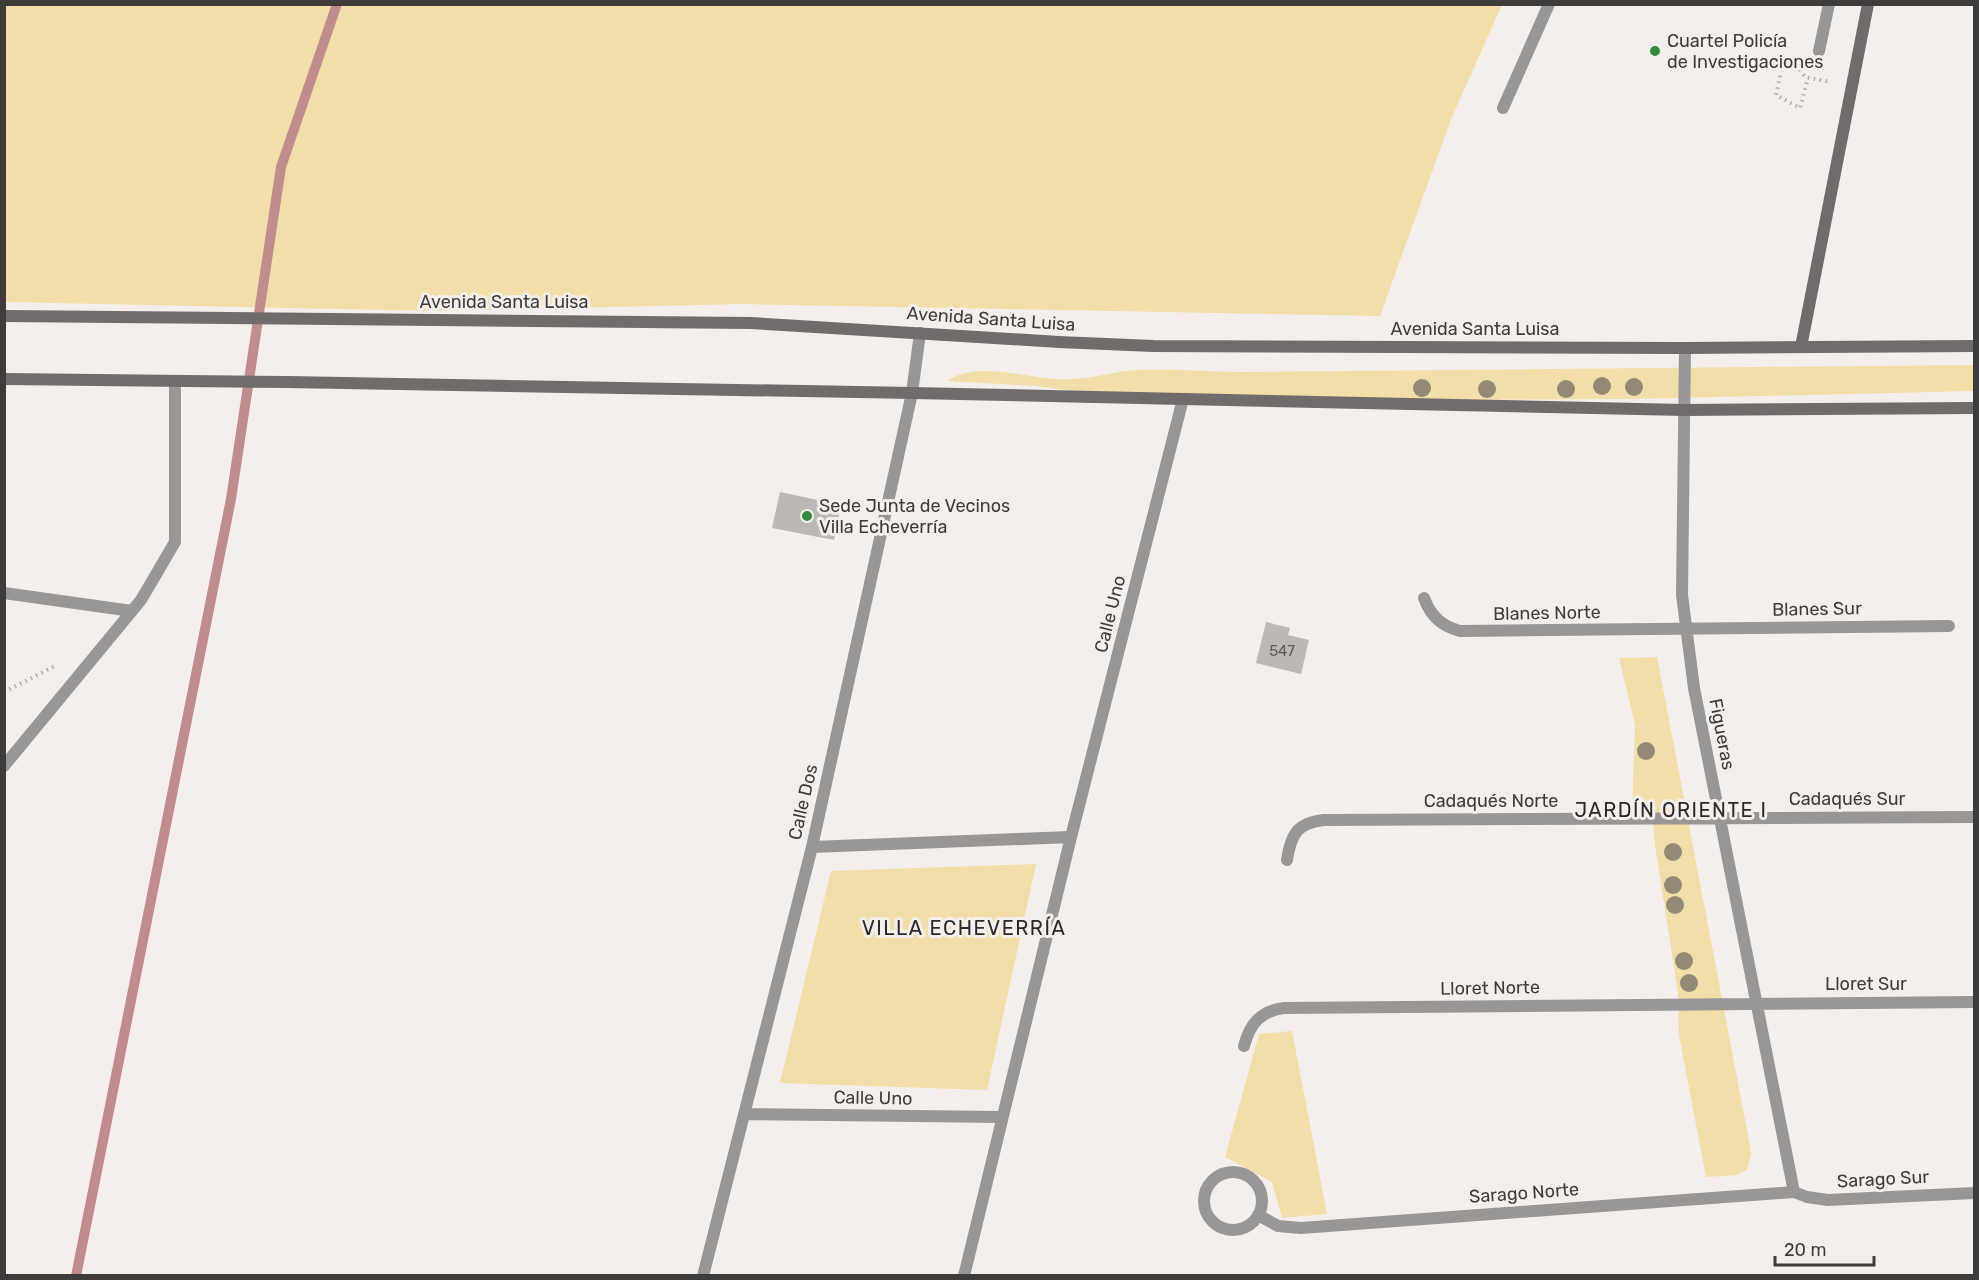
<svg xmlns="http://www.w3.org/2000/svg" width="1979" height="1280" font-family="Rubik,sans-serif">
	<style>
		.green { fill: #f2dea9 }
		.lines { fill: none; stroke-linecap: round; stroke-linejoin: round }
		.stream { stroke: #c08c8e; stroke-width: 10 }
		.building { fill: #bcb8b4 }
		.path { stroke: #b1adab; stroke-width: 4; stroke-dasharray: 1.5 4.5; stroke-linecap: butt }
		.lane { stroke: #999796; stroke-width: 12 }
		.street { stroke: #999796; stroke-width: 12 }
		.secondary { stroke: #706c6b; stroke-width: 12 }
		.tree { fill: #938a75 }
		.poi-dot { fill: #318c3c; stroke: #f4efec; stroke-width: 2 }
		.labels { text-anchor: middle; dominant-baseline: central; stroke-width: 6; stroke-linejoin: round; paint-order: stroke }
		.number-label { font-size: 15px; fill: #5e5b59 }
		.poi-label { font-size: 18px; fill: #3e3c3b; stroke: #f4efec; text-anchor: start }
		.street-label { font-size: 18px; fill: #3e3c3b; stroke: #f4efec }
		.neighbourhood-label { font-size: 20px; letter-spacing: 1.5px; fill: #2c2826; stroke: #f4efec }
	</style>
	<rect width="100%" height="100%" fill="#f4efec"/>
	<!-- green -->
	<path class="green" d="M5,4h1497v1l-51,114 -71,197 -639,-12 -304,7 -432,-9z
		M1974,365v26l-339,8 -229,1 -317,-7 -53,-7 -89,-5c33,-23 87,1 125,-2 21,-1 42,-7 64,-9 36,-2 73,2 110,2z
		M1657,657l93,489 1,9 -4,15 -10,5 -31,2 -27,-142 -1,-42 -23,-148 -3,-37h-20l3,-83 -16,-67z
		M1036,864l-49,226 -207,-7 51,-212z
		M1292,1031l35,183 -45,4 -10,-36 -47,-25 34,-123z"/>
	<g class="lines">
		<!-- stream -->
		<path class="stream" d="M76,1276l155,-777 50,-332 56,-163"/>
	</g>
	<!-- building -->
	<path class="building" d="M780,492l61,13 -7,35 -62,-12z
		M1266,622l24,6 -2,7 21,5 -8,34 -45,-11z"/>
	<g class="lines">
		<!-- path -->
		<path class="path" d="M1775,57l18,3 12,17 26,5
			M1784,58l-8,37 24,13 8,-30
			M4,692l51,-26"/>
		<!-- lane -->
		<path class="lane" d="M1819,51l10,-47
			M1503,108l46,-104
			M4,593l128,18
			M4,766l137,-166 34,-58v-161"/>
		<!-- street -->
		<path class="street" d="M1685,348l-3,247 12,93 100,504
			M1424,598c7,18 17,28 36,33l489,-5
			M812,847l259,-10
			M1287,860c4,-26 10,-37 37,-40l650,-3
			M1244,1046c6,-22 16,-35 40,-38l690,-6
			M744,1114l257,3
			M1204 1201a29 29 0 1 1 58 0a29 29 0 1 1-58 0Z
			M1258,1215l20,11 23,2 493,-36 13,5 21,3 146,-7
			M703,1276l109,-429 100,-454 8,-60
			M964,1276l107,-439 112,-438"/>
		<!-- secondary -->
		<path class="secondary" d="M4,316l746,7 309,19 94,4 532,2 289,-2
			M1801,347l67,-343
			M4,379l284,3 624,11 772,17 290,-2"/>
	</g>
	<!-- trees -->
	<g class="tree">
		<circle cx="1602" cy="386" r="9"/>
		<circle cx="1634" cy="387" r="9"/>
		<circle cx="1422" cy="388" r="9"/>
		<circle cx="1487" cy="389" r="9"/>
		<circle cx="1566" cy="389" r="9"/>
		<circle cx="1646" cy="751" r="9"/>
		<circle cx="1673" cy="852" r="9"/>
		<circle cx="1673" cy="885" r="9"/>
		<circle cx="1675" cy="905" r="9"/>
		<circle cx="1684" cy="961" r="9"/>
		<circle cx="1689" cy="983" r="9"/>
	</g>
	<!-- markers -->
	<g class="poi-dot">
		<circle cx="1655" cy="51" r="6"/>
		<circle cx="807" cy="516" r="6"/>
	</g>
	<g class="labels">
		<!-- number labels -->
		<g class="number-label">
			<text x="1282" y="651">547</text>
		</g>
		<!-- poi labels -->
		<g class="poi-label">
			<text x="1667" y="41">Cuartel Policía<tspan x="1667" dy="21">de Investigaciones</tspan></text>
			<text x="819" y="506">Sede Junta de Vecinos<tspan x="819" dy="21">Villa Echeverría</tspan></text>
		</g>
		<!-- street labels -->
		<g class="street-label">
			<text x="504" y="302">Avenida Santa Luisa</text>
			<text transform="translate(991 319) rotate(4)">Avenida Santa Luisa</text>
			<text x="1475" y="329">Avenida Santa Luisa</text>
			<text transform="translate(1817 609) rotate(-1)">Blanes Sur</text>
			<text transform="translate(1547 613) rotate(-1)">Blanes Norte</text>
			<text transform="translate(1110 614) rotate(-76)">Calle Uno</text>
			<text transform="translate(1722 734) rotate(79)">Figueras</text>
			<text x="1847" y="799">Cadaqués Sur</text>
			<text x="1491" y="801">Cadaqués Norte</text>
			<text transform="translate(803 802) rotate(-77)">Calle Dos</text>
			<text x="1866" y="984">Lloret Sur</text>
			<text transform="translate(1490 988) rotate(-1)">Lloret Norte</text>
			<text transform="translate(873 1098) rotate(1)">Calle Uno</text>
			<text transform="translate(1883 1179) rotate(-3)">Sarago Sur</text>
			<text transform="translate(1524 1193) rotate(-4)">Sarago Norte</text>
		</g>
		<!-- neighbourhood labels -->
		<g class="neighbourhood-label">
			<text x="1671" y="810">JARDÍN ORIENTE I</text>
			<text x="964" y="928">VILLA ECHEVERRÍA</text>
		</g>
	</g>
	<!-- border -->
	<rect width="1979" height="1280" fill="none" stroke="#3e3c3b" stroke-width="12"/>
	<!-- scale -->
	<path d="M1775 1256v9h99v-9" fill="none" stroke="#3e3c3b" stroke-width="3"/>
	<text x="1784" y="1256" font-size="18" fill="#3e3c3b" stroke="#f4efec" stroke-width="4.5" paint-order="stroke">20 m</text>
</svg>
